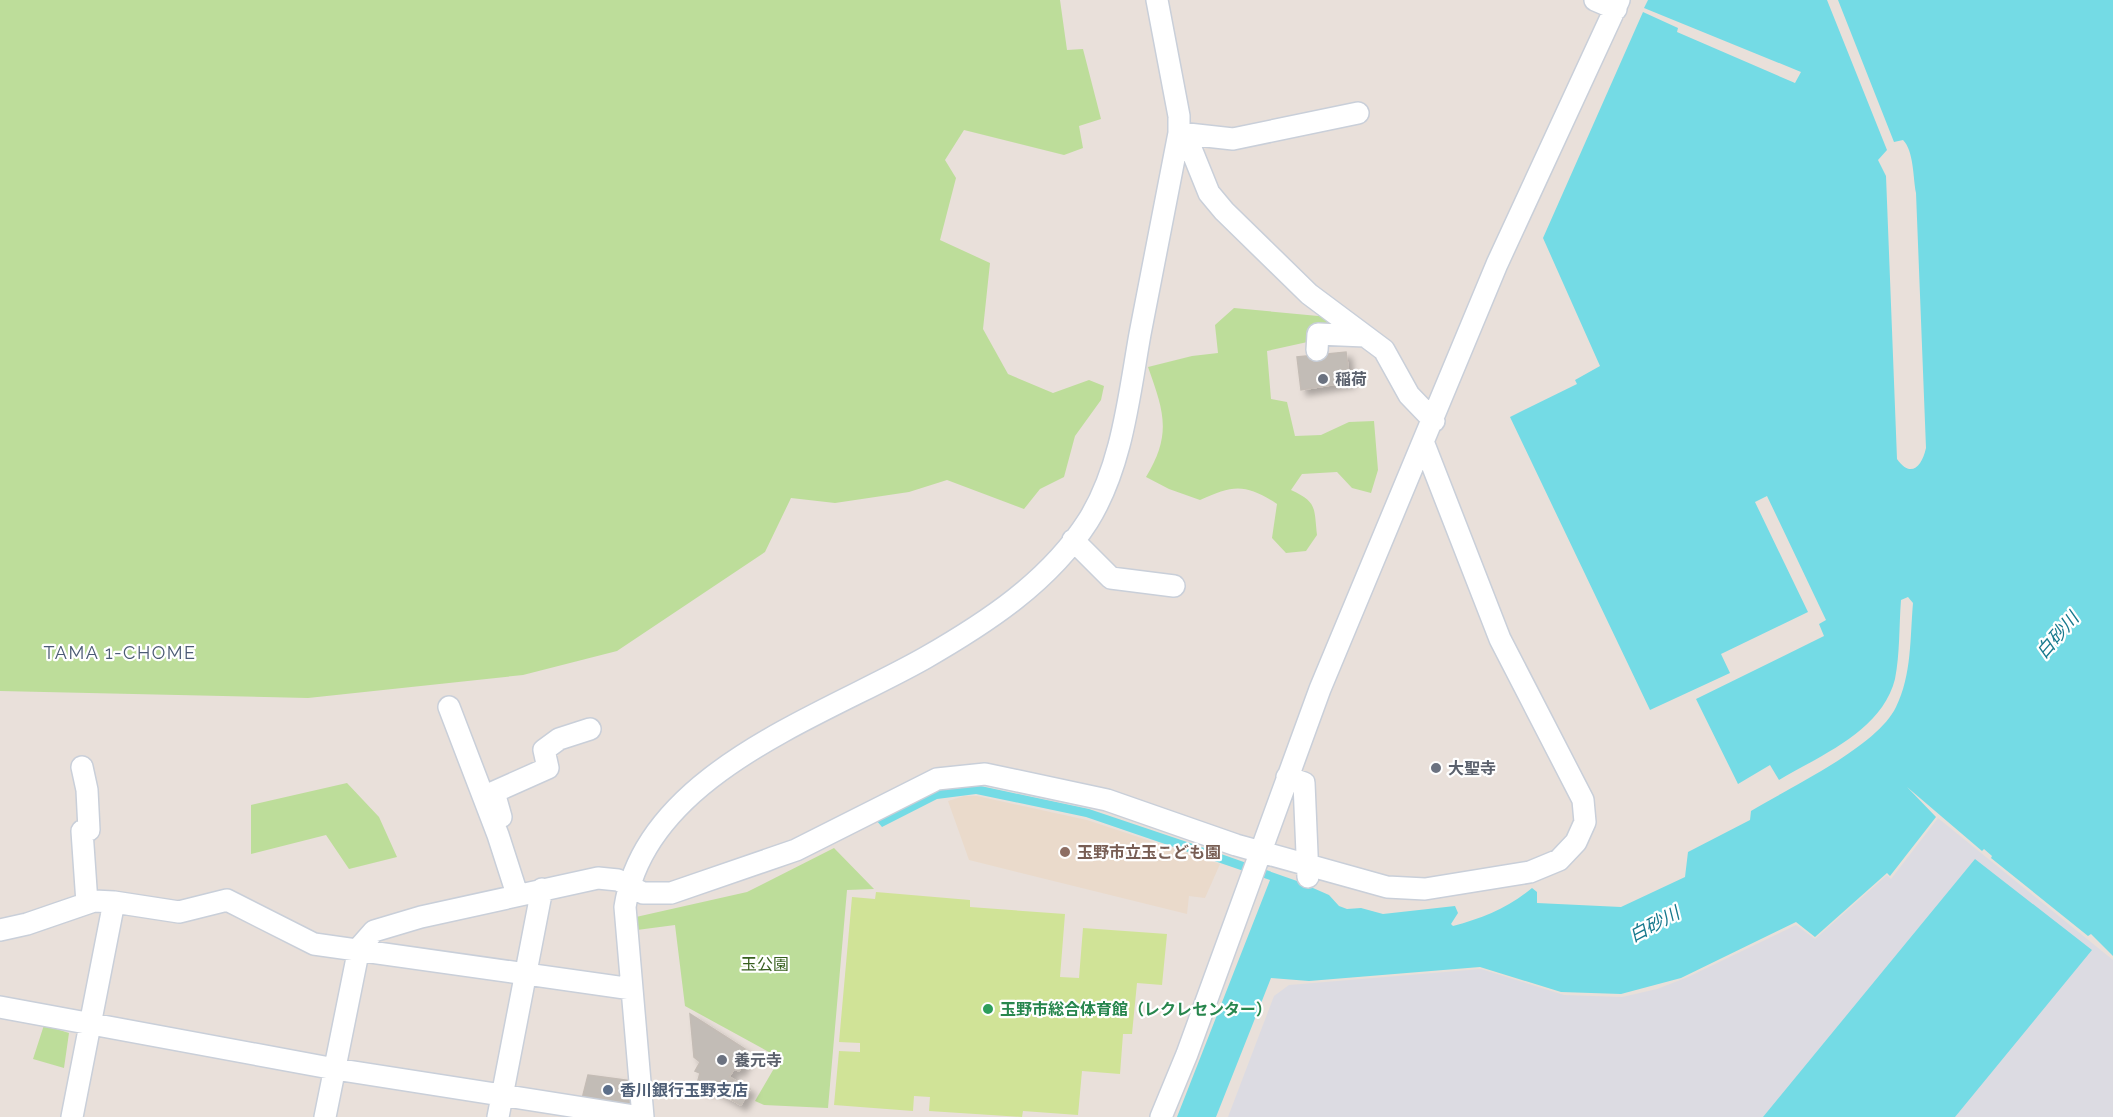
<svg xmlns="http://www.w3.org/2000/svg" width="2113" height="1117" font-family="Raleway,'Noto Sans JP',sans-serif">
	<style>
		.industrial { fill: #dcdbe2 }
		.education { fill: #eadacb }
		.green { fill: #bddd9a }
		.pitch { fill: #d0e397 }
		.water { fill: #74dbe5 }
		.building { fill: #c2bcb6; stroke: #c4bcb5; stroke-width: 1.5; filter: url(#shadow) }
		.lines { fill: none; stroke-linecap: round; stroke-linejoin: round }
		.minor-casing { stroke: #c9cfd9; stroke-width: 24 }
		.minor { stroke: #fff; stroke-width: 21 }
		.worship-dot { fill: #6b7280; stroke: #fff; stroke-width: 2 }
		.education-dot { fill: #8d6e63; stroke: #fff; stroke-width: 2 }
		.leisure-dot { fill: #2e9e5b; stroke: #fff; stroke-width: 2 }
		.service-dot { fill: #5c6f8a; stroke: #fff; stroke-width: 2 }
		.labels { text-anchor: middle; dominant-baseline: central; stroke-width: 4.5; stroke-linejoin: round; paint-order: stroke }
		.worship-label { font-size: 16px; font-weight: bold; fill: #5b616d; stroke: #fff; text-anchor: start }
		.education-label { font-size: 16px; font-weight: bold; fill: #785e54; stroke: #fff; text-anchor: start }
		.park-label { font-size: 16px; fill: #375f1e; stroke: #fff }
		.leisure-label { font-size: 16px; font-weight: bold; fill: #27864d; stroke: #fff; text-anchor: start }
		.service-label { font-size: 16px; font-weight: bold; fill: #4e5e75; stroke: #fff; text-anchor: start }
		.water-label { font-size: 18px; font-style: italic; fill: #17798d; stroke: #fff }
		.neighbourhood-label { font-size: 18px; letter-spacing: 1.5px; fill: #4c5b75; stroke: #fff }
	</style>
	<defs>
		<filter id="shadow"><feDropShadow dx="5.5" dy="5.5" stdDeviation="3" flood-color="#0004"/></filter>
	</defs>
	<rect width="100%" height="100%" fill="#e9e0da"/>
	<!-- industrial -->
	<path class="industrial" d="M1938,818l175,142v157h-885l46,-121 15,-11 192,-16 83,26 58,2 35,-8 31,-12 108,-52 19,14 72,-64 4,4z"/>
	<!-- education -->
	<path class="education" d="M964,796h13l110,24 133,44 -15,34 -16,-2 -2,18 -218,-54 -21,-59z"/>
	<!-- green -->
	<path class="green" d="M0,0h1060l7,50 16,-1 18,70 -22,7 4,22 -19,7 -100,-25 -19,30 11,18 -16,62 50,23 -7,66 25,45 45,19 36,-13 15,6 -3,14 -26,36 -11,41 -24,12 -16,20 -77,-29 -38,12 -74,11 -44,-5 -26,54 -148,99 -94,24 -215,23 -308,-7z
		M1234,308l95,9 15,12 -32,12 -45,10 4,48 16,3 8,34 26,-1 28,-13 25,-1 4,49 -7,23 -19,-5 -15,-16 -35,2 -11,16c26,12 23,17 26,45l-11,16 -20,2 -14,-15 5,-34c-32,-21 -44,-19 -77,-4l-31,-11 -23,-12c26,-43 18,-65 2,-110l44,-11 26,-3 -3,-28z
		M347,783l32,34 18,40 -48,12 -23,-34 -75,19v-49z
		M834,848l40,41 -27,1 -19,218 -64,-3 -9,-4 25,-43 -95,-52 -10,-81 -38,5 -1,-13 111,-25z
		M44,1025l25,8 -5,35 -31,-9z"/>
	<!-- pitch -->
	<path class="pitch" d="M876,892l94,8v7l95,7 -5,63 19,1 4,-50 84,6 -5,51 -25,-2 -5,51h-9l-3,40 -38,-3 -4,44 -55,-4 -1,6 -93,-6 1,-14 -16,-1 -1,15 -79,-6 5,-54 21,1v-9l-21,-1 13,-145 23,2z"/>
	<!-- water -->
	<path class="water" d="M1648,0h179l60,150 -9,10 8,16 11,283c14,20 25,7 29,-11l-10,-255c-3,-15 -2,-42 -13,-53l-9,2 -56,-142h275v956l-22,-22 -3,2 -97,-78 1,-2 -8,-7 -2,2 -75,-64 29,30 -46,59 -3,-3 -72,64 -19,-15 -115,56 -60,16 -60,-2 -81,-25 -171,14 -38,-3 -55,139h-39l93,-237 -184,-63 -110,-23 -39,5 -55,28 -6,-7 59,-29 41,-6 113,24 101,34 107,38 32,14 10,11 8,3 14,-1 22,6 72,-8 3,7 -7,11 2,2c30,-8 55,-18 79,-38l5,4v11l84,4 64,-30 3,-25 62,-32 1,-9c39,-24 126,-64 145,-104 16,-32 14,-70 17,-104l-5,-6 -7,3c-2,26 -1,54 -6,79 -13,52 -74,76 -116,101l-9,-15 -32,19 -42,-85 128,-63 -5,-12 7,-4 -59,-124 -12,6 53,110 -87,42 9,19 -80,37 -140,-293 67,-33 -2,-4 25,-14 -57,-128 100,-226 35,16 -1,4 118,51 6,-11 -157,-64z
		M1975,859l117,91 -137,167h-192z"/>
	<!-- building -->
	<path class="building" d="M1346,352l4,30 -49,8 -4,-33z
		M690,1014l55,35 -3,6 5,3 -8,13 -5,-2 -5,8 21,12 -9,16 -31,-17 -2,3 -11,-7 3,-11 -5,-2 5,-9 -6,-5z
		M588,1075l44,6v27l-50,-9z"/>
	<g class="lines">
		<defs>
			<path id="minor" d="M1595,0l21,9
				M1179,133l13,18 17,42 15,18 85,83 75,56 25,45 25,26
				M1179,133l54,6 125,-26
				M1317,350l1,-16 47,2
				M1073,540l38,38 63,8
				M449,707l49,128 19,59
				M82,767l5,23 2,40 -7,1 5,72
				M1287,777l17,6 4,94
				M501,817l-7,-25 54,-24 -4,-18 15,-11 31,-10
				M0,930l27,-6 67,-23 20,1 65,10 48,-12 87,44 318,45
				M0,1007l335,62 306,48
				M72,1117l42,-215
				M325,1117l34,-169 15,-17 47,-14 177,-39 20,2 25,13h28l125,-43 141,-71 48,-5 122,26 129,45 151,42 38,2 105,-17 29,-12 17,-18 9,-20 -2,-22 -83,-161 -76,-195
				M498,1117l44,-228
				M643,1117l-18,-210c20,-133 198,-191 300,-249 61,-35 124,-76 163,-137 34,-54 41,-125 52,-187 13,-67 26,-134 39,-201v-17l-22,-116
				M1161,1117l26,-63 133,-365 177,-425 122,-264"/>
		</defs>
		<!-- minor casing -->
		<use href="#minor" class="minor-casing"/>
		<!-- minor -->
		<use href="#minor" class="minor"/>
	</g>
	<!-- markers -->
	<g class="worship-dot">
		<circle cx="1323" cy="379" r="6"/>
		<circle cx="1436" cy="768" r="6"/>
		<circle cx="722" cy="1060" r="6"/>
	</g>
	<circle class="education-dot" cx="1065" cy="852" r="6"/>
	<circle class="leisure-dot" cx="988" cy="1009" r="6"/>
	<circle class="service-dot" cx="608" cy="1090" r="6"/>
	<g class="labels">
		<!-- worship labels -->
		<g class="worship-label">
			<text x="1335" y="379">稲荷</text>
			<text x="1448" y="768">大聖寺</text>
			<text x="734" y="1060">養元寺</text>
		</g>
		<!-- education labels -->
		<g class="education-label">
			<text x="1077" y="852">玉野市立玉こども園</text>
		</g>
		<!-- park labels -->
		<g class="park-label">
			<text x="765" y="964">玉公園</text>
		</g>
		<!-- leisure labels -->
		<g class="leisure-label">
			<text x="1000" y="1009">玉野市総合体育館（レクレセンター）</text>
		</g>
		<!-- service labels -->
		<g class="service-label">
			<text x="620" y="1090">香川銀行玉野支店</text>
		</g>
		<!-- water labels -->
		<g class="water-label">
			<text transform="translate(2057 635) rotate(-49)">白砂川</text>
			<text transform="translate(1654 924) rotate(-28)">白砂川</text>
		</g>
		<!-- neighbourhood labels -->
		<g class="neighbourhood-label">
			<text x="120" y="652">TAMA 1-CHOME</text>
		</g>
	</g>
</svg>
